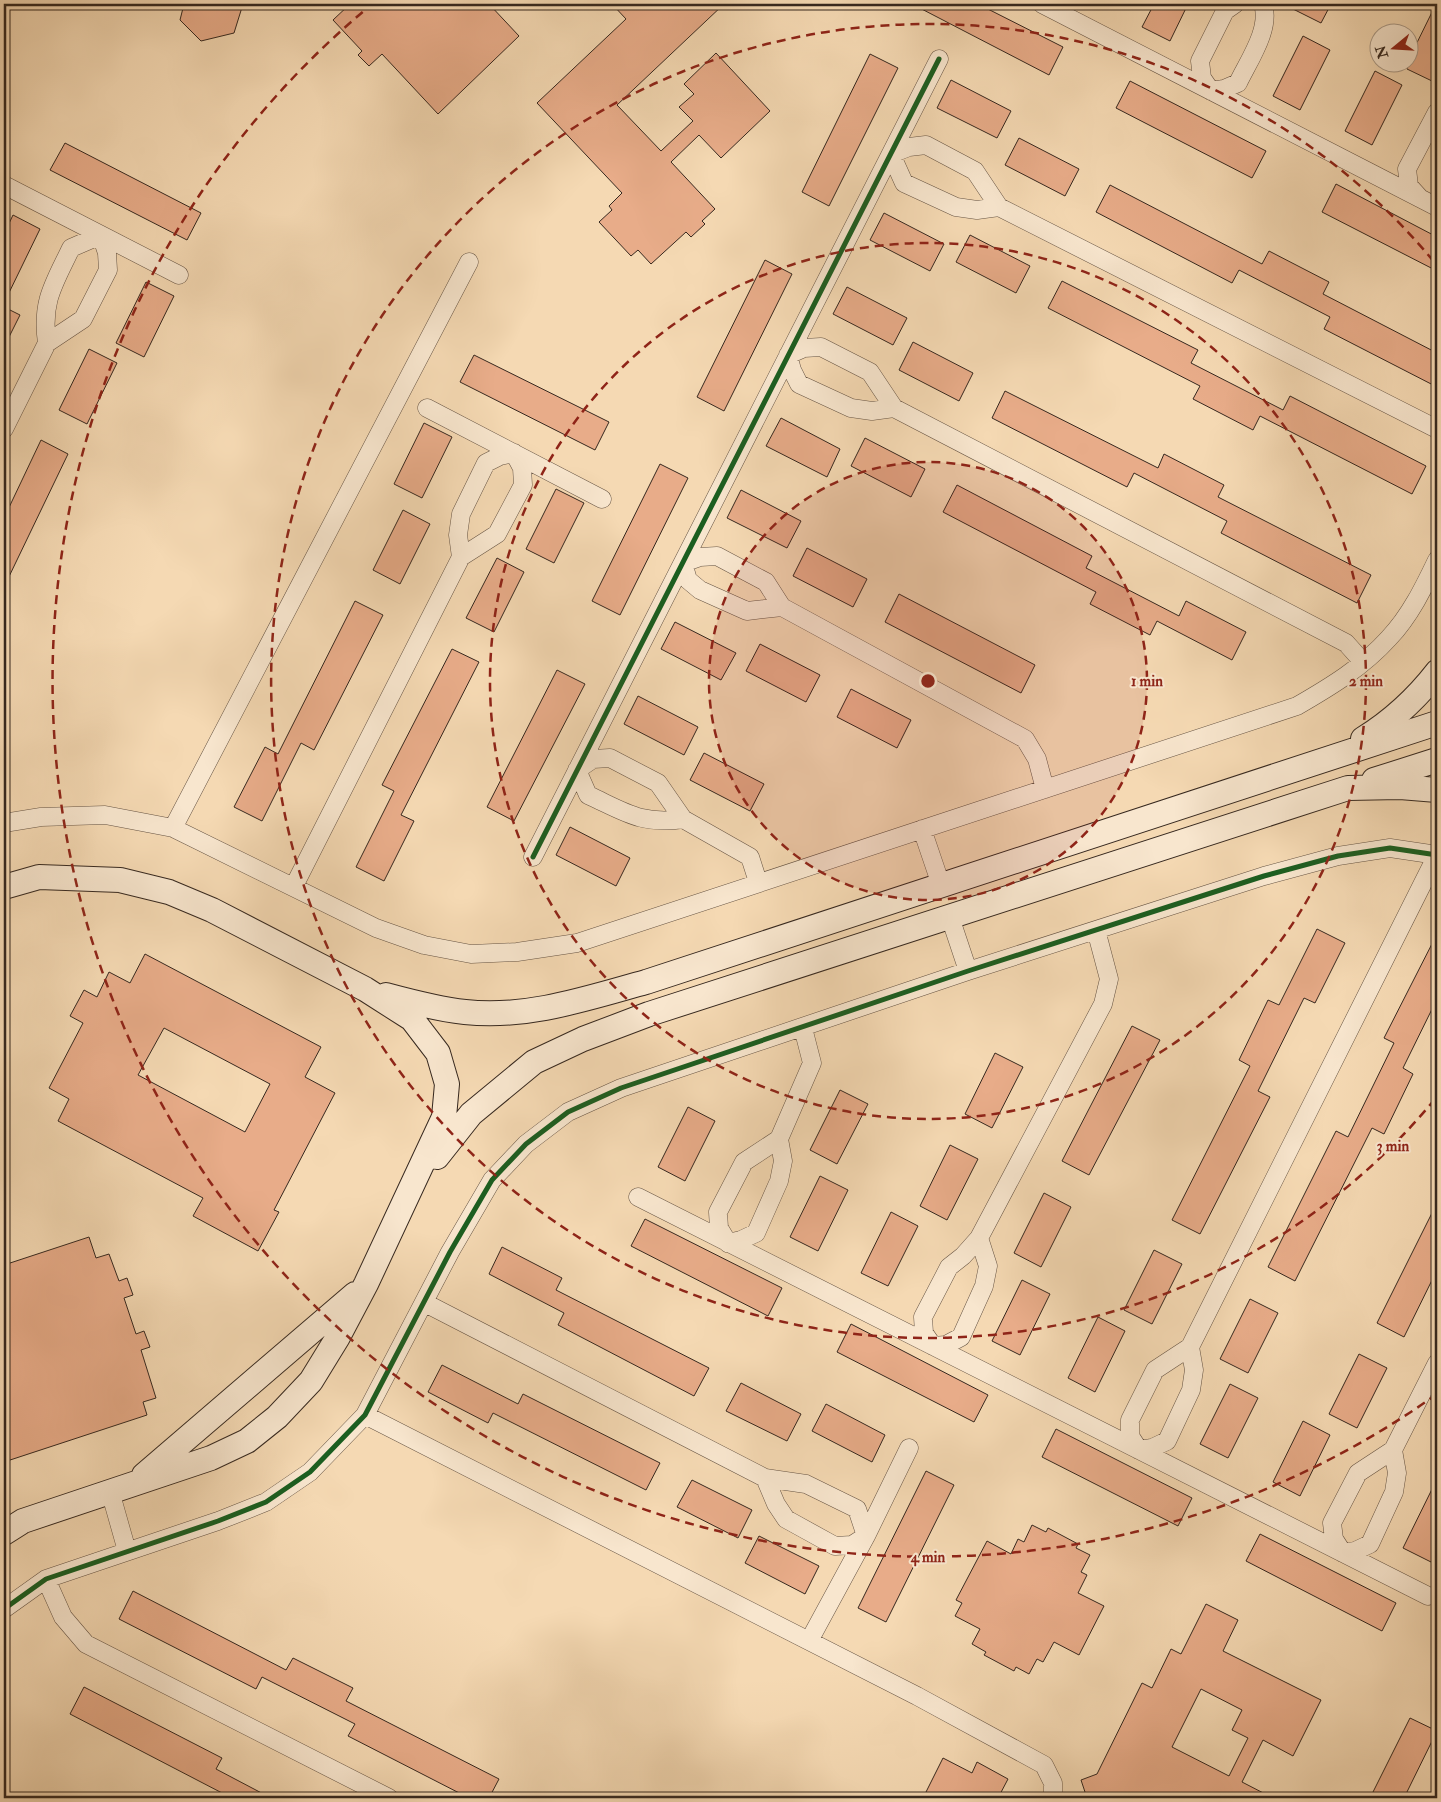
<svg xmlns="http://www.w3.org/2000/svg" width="1441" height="1802" font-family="'IM FELL Double Pica',serif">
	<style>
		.building { fill: #e8ac89; stroke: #36281f; fill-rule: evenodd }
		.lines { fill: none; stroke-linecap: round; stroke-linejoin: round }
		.minor-casing { stroke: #665444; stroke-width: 19 }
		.secondary-casing { stroke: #36281f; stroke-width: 26 }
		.minor { stroke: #f8e6ce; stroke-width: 18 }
		.secondary { stroke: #f8e6ce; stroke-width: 24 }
		.cycleway-casing { stroke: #f8e6ce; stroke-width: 8 }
		.cycleway { stroke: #1b5e20; stroke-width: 5 }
		.ring { fill: none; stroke: #8f2418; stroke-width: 2.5; stroke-dasharray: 9 6 }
		.centre { fill: #8f2418; stroke: #f8e6ce; stroke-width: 2.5 }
		.ring-label { font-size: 15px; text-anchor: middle; font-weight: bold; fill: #8f2418; stroke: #f8e6ce; stroke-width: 4; stroke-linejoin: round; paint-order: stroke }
	</style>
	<rect width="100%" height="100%" fill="#f5d9b3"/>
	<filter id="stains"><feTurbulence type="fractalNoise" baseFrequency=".004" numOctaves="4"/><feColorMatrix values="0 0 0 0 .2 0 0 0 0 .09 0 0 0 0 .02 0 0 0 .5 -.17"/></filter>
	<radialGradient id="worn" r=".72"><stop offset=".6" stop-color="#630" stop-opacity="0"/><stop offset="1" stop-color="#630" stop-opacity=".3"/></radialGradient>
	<!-- building -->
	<path class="building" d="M184,4h59l-9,29 -33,8 -21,-21z
		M350,4h139l30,32 -81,78 -56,-60 -13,12 -11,-11 4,-4 -29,-31z
		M612,4h112l-107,101 44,46 32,-30 -14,-14 15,-13 -10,-10 32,-31 54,58 -49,47 -22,-23 -28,27 44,47 -13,12 3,3 -14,13 -5,-5 -35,32 -13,-14 -7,6 -32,-34 13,-12 -3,-4 13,-13 -85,-90 89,-84z
		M912,4h66l85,43 -14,28z
		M1154,4h34l-18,37 -28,-14z
		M1283,4h48l-10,19z
		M1436,4l1,66 -5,11 -25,-12v-6z
		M1303,36l27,14 -30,60 -27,-14z
		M870,54l28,14 -69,138 -27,-14z
		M1375,71l27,14 -30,60 -27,-14z
		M951,80l60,31 -14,27 -60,-30z
		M1130,81l136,70 -14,27 -136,-70z
		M1019,138l60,31 -14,27 -60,-31z
		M65,143l136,70 -14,27 -137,-70z
		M1336,184l101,53v34l-115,-59z
		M1110,185l152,79 7,-13 60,31 -6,12 114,59v34l-113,-58 6,-12 -91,-47 -7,13 -136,-71z
		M884,213l60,31 -14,27 -60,-31z
		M13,215l27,14 -36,74v-69z
		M970,235l60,31 -14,27 -60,-31z
		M765,260l27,14 -68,137 -27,-14z
		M1062,281l136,69 -7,13 92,47 7,-14 136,70 -14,28 -152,-78 -7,14 -60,-31 7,-13 -152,-78z
		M146,282l28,14 -30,61 -28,-14z
		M847,287l60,31 -14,27 -60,-31z
		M4,307l16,8 -16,32z
		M913,342l60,31 -14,28 -60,-31z
		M89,349l28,14 -30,61 -28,-14z
		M474,355l135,67 -14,28 -135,-68z
		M1005,391l153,77 6,-14 60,31 -6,12 153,78 -14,28 -136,-70 6,-12 -93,-48 -7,14 -135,-69z
		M781,418l59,31 -13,28 -61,-31z
		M424,423l28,14 -30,61 -28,-14z
		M865,438l60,31 -14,28 -60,-31z
		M41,440l27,14 -64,133v-69z
		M660,464l28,14 -68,137 -28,-14z
		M957,485l135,71 -6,12 93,48 7,-15 60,31 -14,28 -75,-39 -7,14 -60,-31 6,-12 -153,-80z
		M556,489l28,14 -30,60 -28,-14z
		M741,490l60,31 -14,27 -60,-30z
		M403,510l27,14 -30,60 -27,-14z
		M807,548l60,31 -14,28 -60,-31z
		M497,558l27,14 -30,60 -28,-14z
		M899,594l136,71 -14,28 -136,-71z
		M355,601l28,14 -69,135 -13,-7 -39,78 -28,-14 31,-60 13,7z
		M675,622l61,31 -15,27 -60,-31z
		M760,644l60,31 -14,27 -60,-31z
		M452,649l27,13 -78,153 13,6 -30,60 -28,-14 38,-76 -12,-6z
		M557,670l28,14 -71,137 -27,-14z
		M851,689l60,31 -14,28 -60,-31z
		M638,696l60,31 -14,28 -60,-31z
		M704,753l60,31 -14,27 -60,-31z
		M570,827l60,31 -14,28 -60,-31z
		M1317,929l28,14 -30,60 -11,-5 -46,93 12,6 -70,137 -28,-14 78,-154 -11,-6 14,-29 15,-31 11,5z
		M1437,934v65l-34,69 10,6 -29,60 -12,-6 -77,153 -27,-14 68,-136 12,6 46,-94 -10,-5z
		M145,954l176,93 -16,30 30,16 -61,117 5,2 -21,39 -65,-35 10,-18 -145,-77 11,-22 -20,-11 34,-65 -13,-7 14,-26 13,7 12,-25 21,11zM164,1028l106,56 -25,48 -107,-57z
		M1132,1026l28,14 -71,135 -27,-14z
		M995,1053l28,14 -31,61 -27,-14z
		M840,1090l28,14 -31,60 -27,-14z
		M688,1107l27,14 -30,60 -27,-14z
		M950,1145l28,14 -31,61 -27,-14z
		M820,1176l28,14 -30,61 -28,-14z
		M1044,1193l27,14 -30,60 -27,-14z
		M1437,1203v67l-33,67 -27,-14z
		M891,1212l27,14 -30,60 -27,-13z
		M645,1219l137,69 -14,28 -137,-70z
		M89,1237l7,21 13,-4 10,27 8,-3 6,17 -9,3 12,36 8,-3 6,16 -9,3 15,48 -13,4 4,13 -143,47v-197z
		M502,1247l60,31 -6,12 153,78 -15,28 -136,-71 6,-12 -75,-39z
		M1154,1250l28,14 -30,60 -28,-14z
		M1022,1280l28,14 -30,61 -28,-14z
		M1250,1299l28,14 -30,60 -28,-14z
		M1098,1317l27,14 -30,61 -27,-14z
		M851,1324l137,71 -14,27 -137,-70z
		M1359,1354l28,14 -30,60 -28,-14z
		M442,1365l76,39 5,-10 137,69 -14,27 -153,-77 -5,10 -60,-31z
		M741,1383l60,31 -14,27 -61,-30z
		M1230,1384l28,14 -30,60 -28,-14z
		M826,1404l59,31 -13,27 -60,-31z
		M1303,1421l27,14 -30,61 -27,-14z
		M1056,1429l136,69 -14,28 -136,-69z
		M926,1471l28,14 -68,137 -28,-14z
		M1437,1479v70l-6,13 -28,-14z
		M692,1480l60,30 -14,28 -61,-31z
		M1032,1525l14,7 2,-4 30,16 -2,4 14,7 -9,17 6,3 -9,18 26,13 -25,49 -25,-13 -11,20 -6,-3 -8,15 -13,-7 -2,4 -30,-16 2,-3 -14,-8 8,-15 -25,-13 7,-13 -6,-3 31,-59 24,13 7,-15 6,3z
		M1260,1534l136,69 -14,28 -136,-70z
		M759,1536l60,30 -14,28 -60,-31z
		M133,1591l153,79 7,-12 60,30 -7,13 153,78 -10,19h-20l-121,-62 7,-12 -93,-47 -6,12 -137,-70z
		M1206,1604l32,16 -15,31 98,49 -28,56 -30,-16 -21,42 31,16h-186l-6,-18 16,-6 45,-91 10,5 19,-39 10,5zM1201,1689l41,21 -10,20 16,8 -19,38 -57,-29z
		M84,1687l138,71 -6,11 55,29h-50l3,-4 -154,-80z
		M1410,1718l27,13 -33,67h-34z
		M943,1758l29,15 5,-11 31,17 -10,19h-75z"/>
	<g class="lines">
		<defs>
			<path id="minor" d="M1042,4l395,203
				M1235,4l-10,7 -25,50 2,17 9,13 13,-2 14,-6c11,-23 33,-54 25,-79
				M4,185l175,90
				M1419,197l-10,-11 -2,-17 30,-57
				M999,207l-22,3 -21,-3 -52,-24 -13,-29 18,-7 17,-2 49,26 24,36 438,222
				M427,408l175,91
				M894,408l-22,3 -21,-3 -52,-24 -7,-14 -4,-15 16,-7 17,-1 49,25 24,36 452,235 17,19
				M4,429l43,-86 36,-24 25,-49 -1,-17 -6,-18 -30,13c-17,36 -30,53 -24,95
				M782,607l-35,4 -47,-21 -12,-10 -5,-17 17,-6 17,-1 49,26 16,25 243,132 12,20 8,30
				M683,819c-42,6 -58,-7 -95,-24l-11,-25 16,-11 17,-1 48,25 25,36 67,38 8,25
				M4,823l37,-6 64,-2 68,13 203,100 48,17 47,9 46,-2 60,-9 720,-237c33,-19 66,-39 92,-68 21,-22 35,-51 48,-78
				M173,828l296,-566
				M922,829l19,56
				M533,857l406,-798
				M294,886l167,-329 36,-23 26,-49 -1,-17 -8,-15 -14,3 -14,7 -25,51 -3,21 3,22
				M950,917l18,54
				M779,1139l-35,23 -26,50 1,16 9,15 13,-3 15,-7 23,-52 4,-20 -4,-22 33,-76 -9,-35
				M638,1197l790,399
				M979,1238l9,28 -4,20 -23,51 -15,8 -13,1 -9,-13 -1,-16 26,-50 14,-11 16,-18 124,-234 6,-25 -13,-49
				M425,1303l340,175 41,6 51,25 9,27 -14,9 -17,1 -49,-27 -10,-15 -11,-26
				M1190,1347l4,23 -3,20 -24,51 -15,7 -13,2 -9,-14v-16l25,-50 35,-23 247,-492
				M365,1415l552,281 127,69 9,18v15
				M1393,1450l4,23 -3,19 -24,52 -15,7 -12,2 -9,-14 -2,-16 26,-50 35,-23 44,-87
				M110,1491l17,60
				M46,1579l17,38 23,27 303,154
				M4,1609l42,-30 172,-58 48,-19 44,-30 55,-57 85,-163 42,-72 34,-36 42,-32 53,-24 347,-117 296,-95 74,-20 52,-8 47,7
				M809,1641l57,-105 43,-88"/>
			<path id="secondary" d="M1363,739c29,-18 53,-40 74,-67
				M1374,780l63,-20
				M4,887l35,-10 81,3 49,12 43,18 153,79 47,30 26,34 9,31 -3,33 -78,167 -28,53 -27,44 -34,36 -30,24 -36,17 -188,63 -19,12
				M386,995c26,7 52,14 79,17 62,7 123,-14 181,-30l791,-259
				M437,1157l34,-43 63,-52 49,-23 66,-25 699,-226 52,-1 37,3
				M144,1475l211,-181"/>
		</defs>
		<!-- minor casing -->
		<use href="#minor" class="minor-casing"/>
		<!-- secondary casing -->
		<use href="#secondary" class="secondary-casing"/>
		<!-- minor -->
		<use href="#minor" class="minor"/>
		<!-- secondary -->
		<use href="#secondary" class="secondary"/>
		<defs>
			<path id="cycleway" d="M533,857l406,-798
				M4,1609l42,-30 172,-58 48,-19 44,-30 55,-57 85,-163 42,-72 34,-36 42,-32 53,-24 347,-117 296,-95 74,-20 52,-8 47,7"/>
		</defs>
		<!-- cycleway casing -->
		<use href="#cycleway" class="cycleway-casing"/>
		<!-- cycleway -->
		<use href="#cycleway" class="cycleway"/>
	</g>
	<!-- distance rings -->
	<circle cx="928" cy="681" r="219" fill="#8f2418" fill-opacity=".12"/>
	<g class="ring">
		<circle cx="928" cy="681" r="219"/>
		<circle cx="928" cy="681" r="438"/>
		<path d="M1435 1099A657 657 0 1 1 1435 263"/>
		<path d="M1437 1394A876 876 0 0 1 371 5"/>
	</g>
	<circle cx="928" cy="681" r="8" class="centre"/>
	<g class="ring-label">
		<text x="1147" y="686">1 min</text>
		<text x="1366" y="686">2 min</text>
		<text x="1393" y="1151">3 min</text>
		<text x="928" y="1562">4 min</text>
	</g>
	<!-- margin -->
	<rect width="1441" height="1802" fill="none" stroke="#f5d9b3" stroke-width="20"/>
	<rect x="5" y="5" width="1431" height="1792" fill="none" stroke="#36281f" stroke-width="2.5"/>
	<rect x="10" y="10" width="1421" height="1782" fill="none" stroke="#36281f"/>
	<!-- north arrow -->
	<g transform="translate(1394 48) rotate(252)"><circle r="24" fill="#f8e6ce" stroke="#aa9a88"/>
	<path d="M0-4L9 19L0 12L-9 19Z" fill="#8f2418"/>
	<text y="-8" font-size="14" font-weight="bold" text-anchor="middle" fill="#36281f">N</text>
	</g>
	<rect width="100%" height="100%" filter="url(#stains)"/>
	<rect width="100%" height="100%" fill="url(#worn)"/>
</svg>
